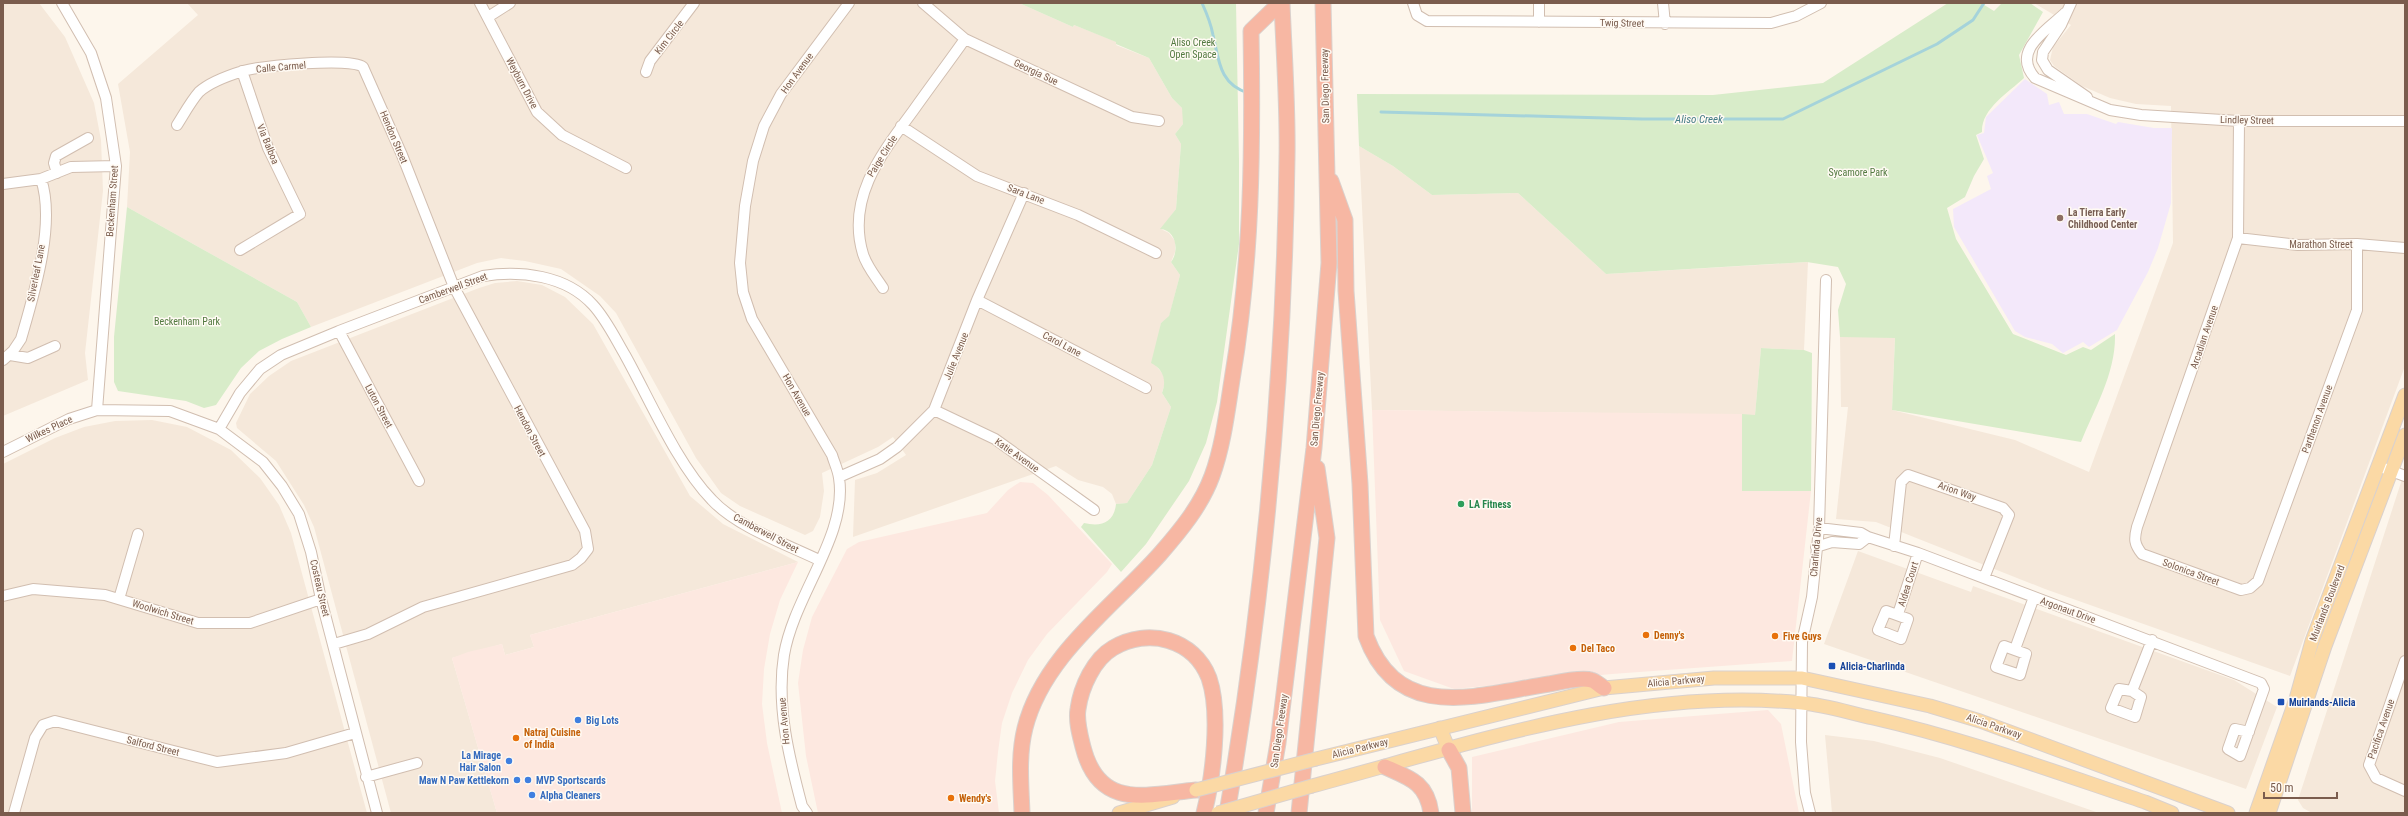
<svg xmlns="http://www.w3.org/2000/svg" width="2408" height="816" font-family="'Roboto Condensed',sans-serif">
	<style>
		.residential { fill: #f5e8da }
		.commercial { fill: #fde8e0 }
		.education { fill: #f3e8fa }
		.green { fill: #d8ecc9 }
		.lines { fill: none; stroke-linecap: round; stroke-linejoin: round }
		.stream { stroke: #a5d3da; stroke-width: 3 }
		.minor-casing { stroke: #d1beb0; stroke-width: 12 }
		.major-casing { stroke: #dad1cd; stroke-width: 15 }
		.highway-casing { stroke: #dad1cd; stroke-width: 17 }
		.minor { stroke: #fff; stroke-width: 10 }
		.major { stroke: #fbd9a5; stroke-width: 13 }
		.highway { stroke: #f7b7a3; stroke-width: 15 }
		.major-bridge-casing { stroke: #dad1cd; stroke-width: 15; stroke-linecap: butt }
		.major-bridge { stroke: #fbd9a5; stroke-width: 13 }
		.education-dot { fill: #8d6e63; stroke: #fffaf3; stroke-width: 1.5 }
		.leisure-dot { fill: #2e9e5b; stroke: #fffaf3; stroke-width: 1.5 }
		.food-dot { fill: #e8710a; stroke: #fffaf3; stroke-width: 1.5 }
		.transit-dot { fill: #1a4fb4; stroke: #fffaf3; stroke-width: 1.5 }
		.shop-dot { fill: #3f7fe0; stroke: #fffaf3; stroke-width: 1.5 }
		.labels { text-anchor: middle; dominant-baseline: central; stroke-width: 3; stroke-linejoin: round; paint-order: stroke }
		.street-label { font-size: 10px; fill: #7a5c4d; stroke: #fffaf3 }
		.park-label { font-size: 10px; fill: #537a41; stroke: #fffaf3 }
		.education-label { font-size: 10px; font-weight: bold; fill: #785e54; stroke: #fffaf3; text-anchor: start }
		.leisure-label { font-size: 10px; font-weight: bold; fill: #27864d; stroke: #fffaf3; text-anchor: start }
		.food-label { font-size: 10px; font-weight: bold; fill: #c56008; stroke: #fffaf3; text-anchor: start }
		.transit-label { font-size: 10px; font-weight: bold; fill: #164399; stroke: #fffaf3; text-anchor: start }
		.shop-label { font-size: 10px; font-weight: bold; fill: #366cbe; stroke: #fffaf3; text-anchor: start }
		.water-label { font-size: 11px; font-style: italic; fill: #437c86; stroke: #fffaf3 }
	</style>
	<rect width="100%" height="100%" fill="#fdf6ec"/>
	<!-- residential -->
	<path class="residential" d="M3,3h36l26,34 29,66 7,37 2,51 -18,162 3,27 -85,36z
		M187,3h832l54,24 1,-2 43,17 -1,3 33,13 23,40 10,10 2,8 -1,8 -8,10 6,10 -5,65 -15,20 8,4 6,8v11l-4,10 9,13 -11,42 -8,6 -5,43 7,8 2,8 -3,11 9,14 -19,58 -25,38 -11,1 -4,-10 -9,-7 -25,-7 -22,-14 -203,71 2,-57 22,-7 29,-18 -13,-18 -15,10 -56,26 2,18 -4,26 -7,14 -8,4 -65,-29 -19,-13 -25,-35 -80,-145 -16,-17 -39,-27 -36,-8 -24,-3 -24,5 -166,64 -14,-25 -170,-95 3,-55 -12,-68 80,-69z
		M2034,3h371v363l-115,310 -245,-87 -169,-67 -40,-3 12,-112h-7l-1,-70h55l-3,73 123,30 74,32 84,-229 -2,-137 -35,-2 -26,-6 -28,-12 -28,-20 -4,-6 3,-13 18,-22z
		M1359,146l34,20 39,29 86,-2 88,81 202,-12 -4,88 -43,-2 -6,67 -383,-5z
		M517,281l25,4 23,12 28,27 97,172 33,28 75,38 -268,73 4,12 -29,8 -3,-11 -50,14 45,155h-106l-77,-286 -10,-22 -28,-44 -39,-33 -1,-5 14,-29 19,-18 22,-15 188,-73 16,-5z
		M152,420l35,7 44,23 29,28 19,27 12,28 76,280h-364v-349l52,-26 29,-11 31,-6z
		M2405,470v343h-93l-9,-5 -5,-8z
		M1858,551l113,41 2,-6 261,94 43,27 -31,82 -422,-145z
		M1825,735l49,6 66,17 159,55h-267z"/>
	<!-- commercial -->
	<path class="commercial" d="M1372,410l370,4v77h69l-19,170 -180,13 -158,15 -50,-18 -24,-51z
		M1020,482l13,1 15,12 64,69 -5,8 -60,62 -19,26 -16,33 -10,30 -4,29 -3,29 4,32h-181l-12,-57 -8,-73 5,-33 9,-33 35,-68 12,-7 128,-29 21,-23z
		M798,562l-18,38 -10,34 -6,35 -2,35 5,39 15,70h-285l-45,-155 16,-6 34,-8 3,11 29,-8 -4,-12z
		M1768,710l13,14 18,89h-327v-56l147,-35z"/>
	<!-- education -->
	<path class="education" d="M2025,79l22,15 2,11 10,-3 5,12h23l29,10 2,-2 36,6h18l-1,75 -13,45 -10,24 -31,58 -28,17 -6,-5 -20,11 -11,-9 -27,-7 -10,-6 -61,-104 -1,-18 38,-20 -4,-13 6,-3 -16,-38 7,-2 2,-16z"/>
	<!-- green -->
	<path class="green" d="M1019,3h217l3,158v83l-22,158 -11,41 -17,38 -43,63 -25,28 -40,-45 3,-4c17,4 30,0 32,-19l11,-1 25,-38 19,-58 -9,-14c5,-13 1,-24 -11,-30l10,-40 8,-7 11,-41 -9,-13c8,-10 6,-32 -11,-33l16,-20 5,-65 -6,-10 8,-10 -1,-16 -10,-10 -23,-40 -33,-14v-2l-42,-17 -1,2z
		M1948,3h33l13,8 8,-8h28l13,9 -24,43 5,23c-16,15 -43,31 -42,54l-6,3 8,24 -10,17 -9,21 -18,11 9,31 57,95 53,21 17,-8 8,3 24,-16c1,39 -20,73 -34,108l-189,-32 3,-72 -55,-1 -2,-27 8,-26 -8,-17 -31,-5 -201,12 -88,-81 -86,2 -39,-29 -34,-20 -2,-52 356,1 110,-12z
		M127,207l170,95 14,25 -29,12 -23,12 -18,17 -25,37 -12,3 -18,-7 -68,-10 -4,-9v-45z
		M1761,348l43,2 8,3 -1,138h-69v-77l13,1z"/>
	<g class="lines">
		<!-- stream -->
		<path class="stream" d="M1202,3c5,11 9,21 11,32 6,25 6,49 35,58
			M1381,112l261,7h141l154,-75 36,-24 11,-17"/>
		<defs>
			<path id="minor" d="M62,3l29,50 15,45 10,68 -19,244
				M480,3l57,109 25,23 64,33
				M923,3l42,36 167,78 27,4
				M1413,3l4,12 10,6 344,2 25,-7 25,-13
				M1539,3v19
				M1663,3l2,21
				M2071,3l-10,22 -18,27 -1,8 6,10 39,27
				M2065,13c-19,18 -54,38 -30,65l75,32 31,5 98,6h166
				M488,17l22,-14
				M646,72l4,-11 44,-58
				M2239,121l-1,117 -101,289c-3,12 -3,17 5,27l99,36 9,-2 8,-7 99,-271v-66
				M177,125c7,-11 14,-24 22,-33 11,-10 31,-17 44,-21 18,-5 108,-14 120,-4l39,88 52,132 131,244 3,18 -7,9 -9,7 -149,42 -55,27 -34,10
				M901,126l76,50 101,39 78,38
				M57,173l-3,-10 2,-7 32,-18
				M3,184l38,-5 30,-12 45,-1
				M2238,238l60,7 59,-1 48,4
				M240,250l60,-36 -32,-66 -26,-77
				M883,288c-7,-11 -16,-21 -20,-34 -17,-56 19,-101 50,-143 17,-24 35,-48 52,-72
				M977,300l169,88
				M339,331l80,150
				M10,355l18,3 27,-12
				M3,360l10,-9 8,-12c13,-45 35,-115 20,-160
				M934,410l61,29 99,71
				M219,429l44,33 19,24 17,28 12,38 10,47 56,214
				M3,452l66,-33 28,-9 73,1 49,18 21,-36 20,-24 21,-14 58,-24 144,-55c37,-6 83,-1 110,29 13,14 22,33 32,50 25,45 52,109 87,145 25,27 74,44 107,60
				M2378,466l27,10
				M839,477l41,-18 17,-12 37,-37 43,-110 47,-107
				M1819,528l42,5 7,4 50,16 343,130 3,6 -24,67 -12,-7 7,-20 14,3
				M1894,546l7,-64 7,-7 95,33 6,7 -25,63
				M1816,547l16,-5 27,2 9,-7
				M3,596l30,-7 72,6 93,28h52l71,-24
				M119,599l19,-65
				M1886,611l22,8 -7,20 -23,-9z
				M1898,614l20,-61
				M2004,646l22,8 -6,21 -24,-8z
				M2015,649l19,-52
				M2405,661l-36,104 7,13 29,13
				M2119,689l13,2 9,6 -6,20 -24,-9z
				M2132,691l20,-51
				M366,777l51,-14
				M14,813l21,-75 8,-13 12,-4 162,41 69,-9 69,-20
				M807,813l-5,-7c-13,-49 -26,-100 -18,-151 10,-60 64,-120 55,-177 -1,-8 -5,-16 -7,-23l-80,-136 -9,-27 -3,-29 5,-57 8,-45 11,-35 17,-32 68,-91
				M1810,813l-5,-20 -4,-51 1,-100 10,-45 7,-69 7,-248"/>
			<path id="major" d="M1440,728l9,22
				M1316,759l288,-71 110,-10h88l128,28 50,15 248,92
				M1312,786c158,-42 324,-100 490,-83 23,2 48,10 71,15 93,21 182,54 272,84l27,11
				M1119,813l54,-16
				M2256,813l40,-114 16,-58 93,-246
				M2269,813l56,-167 80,-211"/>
			<path id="highway" d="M1331,181l14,39 1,71 14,193 6,152c32,88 112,59 183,48 10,-2 33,-7 42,-4 5,1 9,6 13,8
				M1449,750l10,18 4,45
				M1385,767c25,11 42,16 46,46
				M1196,790c-51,5 -97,20 -113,-43 -3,-12 -7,-26 -5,-38 3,-22 16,-50 35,-61 35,-21 81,-9 96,30 12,35 4,100 -5,135
				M1022,813c-1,-29 -4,-57 3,-85 18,-72 88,-121 135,-174 20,-23 41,-48 52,-78 11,-30 15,-64 20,-96 20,-118 21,-230 19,-349l29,-28
				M1227,813c37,-216 57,-436 60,-655 1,-51 -3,-103 -5,-155
				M1266,813l12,-70 36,-295 15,-185 -6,-260
				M1299,813l28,-275 -10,-70"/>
		</defs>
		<!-- minor casing -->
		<use href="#minor" class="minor-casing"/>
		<!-- major casing -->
		<use href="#major" class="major-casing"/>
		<!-- highway casing -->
		<use href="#highway" class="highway-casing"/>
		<!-- minor -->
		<use href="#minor" class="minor"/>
		<!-- major -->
		<use href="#major" class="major"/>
		<!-- highway -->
		<use href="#highway" class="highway"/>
		<defs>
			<path id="major-bridge" d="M1196,790l120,-31
				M1218,813l94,-27"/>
		</defs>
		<!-- major-bridge casing -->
		<use href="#major-bridge" class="major-bridge-casing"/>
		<!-- major-bridge -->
		<use href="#major-bridge" class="major-bridge"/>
	</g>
	<!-- markers -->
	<circle class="education-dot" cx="2060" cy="218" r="4"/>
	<circle class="leisure-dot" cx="1461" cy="504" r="4"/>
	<g class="food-dot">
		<circle cx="1646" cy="635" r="4"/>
		<circle cx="1775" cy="636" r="4"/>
		<circle cx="1573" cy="648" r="4"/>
		<circle cx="516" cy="738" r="4"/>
		<circle cx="951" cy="798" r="4"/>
	</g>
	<g class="transit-dot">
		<rect x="1828" y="662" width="8" height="8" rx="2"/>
		<rect x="2277" y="698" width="8" height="8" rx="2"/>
	</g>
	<g class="shop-dot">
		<circle cx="578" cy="720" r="4"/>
		<circle cx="509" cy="761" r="4"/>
		<circle cx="517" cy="780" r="4"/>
		<circle cx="528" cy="780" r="4"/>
		<circle cx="532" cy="795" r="4"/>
	</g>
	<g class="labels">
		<!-- street labels -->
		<g class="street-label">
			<text transform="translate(1622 23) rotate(1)">Twig Street</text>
			<text transform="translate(669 37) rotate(-52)">Kim Circle</text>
			<text transform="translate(281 67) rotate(-5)">Calle Carmel</text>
			<text transform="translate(1036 72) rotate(25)">Georgia Sue</text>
			<text transform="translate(797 73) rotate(-54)">Hon Avenue</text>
			<text transform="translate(522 83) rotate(62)">Weyburn Drive</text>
			<text transform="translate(1325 86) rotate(-91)">San Diego Freeway</text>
			<text transform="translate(2247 120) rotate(1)">Lindley Street</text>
			<text transform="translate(394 137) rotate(67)">Hendon Street</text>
			<text transform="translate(268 144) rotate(68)">Via Balboa</text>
			<text transform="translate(882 156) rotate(-58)">Paige Circle</text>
			<text transform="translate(1026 194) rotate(21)">Sara Lane</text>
			<text transform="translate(112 201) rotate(-86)">Beckenham Street</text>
			<text x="2321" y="244">Marathon Street</text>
			<text transform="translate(36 273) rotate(-79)">Silverleaf Lane</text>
			<text transform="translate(453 288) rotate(-20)">Camberwell Street</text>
			<text transform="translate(2204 337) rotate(-71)">Arcadian Avenue</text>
			<text transform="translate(1062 344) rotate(28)">Carol Lane</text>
			<text transform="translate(956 356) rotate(-68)">Julie Avenue</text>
			<text transform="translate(797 395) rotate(60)">Hon Avenue</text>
			<text transform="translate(379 406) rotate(62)">Luton Street</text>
			<text transform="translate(1317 409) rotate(-85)">San Diego Freeway</text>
			<text transform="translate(2317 419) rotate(-70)">Parthenon Avenue</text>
			<text transform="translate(49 429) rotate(-25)">Wilkes Place</text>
			<text transform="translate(530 431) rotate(62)">Hendon Street</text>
			<text transform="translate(1017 455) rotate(35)">Katie Avenue</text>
			<text transform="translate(1957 491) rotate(19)">Arion Way</text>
			<text transform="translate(766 533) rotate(28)">Camberwell Street</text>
			<text transform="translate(1816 547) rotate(-85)">Charlinda Drive</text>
			<text transform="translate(2191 572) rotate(20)">Solonica Street</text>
			<text transform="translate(1908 584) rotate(-72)">Aldea Court</text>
			<text transform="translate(320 588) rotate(77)">Costeau Street</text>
			<text transform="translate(2327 603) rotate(-69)">Muirlands Boulevard</text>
			<text transform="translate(2068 610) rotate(20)">Argonaut Drive</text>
			<text transform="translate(163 612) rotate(17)">Woolwich Street</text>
			<text transform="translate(1676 681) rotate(-5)">Alicia Parkway</text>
			<text transform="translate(784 721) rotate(-95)">Hon Avenue</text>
			<text transform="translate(1994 726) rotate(19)">Alicia Parkway</text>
			<text transform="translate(2381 729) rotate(-71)">Pacifica Avenue</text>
			<text transform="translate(1279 731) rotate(-82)">San Diego Freeway</text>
			<text transform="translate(153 746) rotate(14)">Salford Street</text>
			<text transform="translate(1360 748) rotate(-14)">Alicia Parkway</text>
		</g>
		<!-- park labels -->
		<g class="park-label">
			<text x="1193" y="42">Aliso Creek<tspan x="1193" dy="12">Open Space</tspan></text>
			<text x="1858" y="172">Sycamore Park</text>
			<text x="187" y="321">Beckenham Park</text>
		</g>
		<!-- education labels -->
		<g class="education-label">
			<text x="2068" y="212">La Tierra Early<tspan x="2068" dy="12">Childhood Center</tspan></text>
		</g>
		<!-- leisure labels -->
		<g class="leisure-label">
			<text x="1469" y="504">LA Fitness</text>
		</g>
		<!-- food labels -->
		<g class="food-label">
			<text x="1654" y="635">Denny's</text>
			<text x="1783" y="636">Five Guys</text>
			<text x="1581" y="648">Del Taco</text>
			<text x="524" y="732">Natraj Cuisine<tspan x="524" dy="12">of India</tspan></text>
			<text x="959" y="798">Wendy's</text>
		</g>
		<!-- transit labels -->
		<g class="transit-label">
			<text x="1840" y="666">Alicia-Charlinda</text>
			<text x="2289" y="702">Muirlands-Alicia</text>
		</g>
		<!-- shop labels -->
		<g class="shop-label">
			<text x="586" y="720">Big Lots</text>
			<text x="501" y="755" text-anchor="end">La Mirage<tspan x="501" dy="12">Hair Salon</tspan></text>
			<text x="509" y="780" text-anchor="end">Maw N Paw Kettlekorn</text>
			<text x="536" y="780">MVP Sportscards</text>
			<text x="540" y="795">Alpha Cleaners</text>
		</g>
		<!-- water labels -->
		<g class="water-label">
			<text x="1699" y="119">Aliso Creek</text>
		</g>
	</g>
	<!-- border -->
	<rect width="2408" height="816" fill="none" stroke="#7a5c4d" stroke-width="8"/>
	<!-- scale -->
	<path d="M2264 792v6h73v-6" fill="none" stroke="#7a5c4d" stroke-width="2"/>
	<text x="2270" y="792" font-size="12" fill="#7a5c4d" stroke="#fffaf3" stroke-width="3" paint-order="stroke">50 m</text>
</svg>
